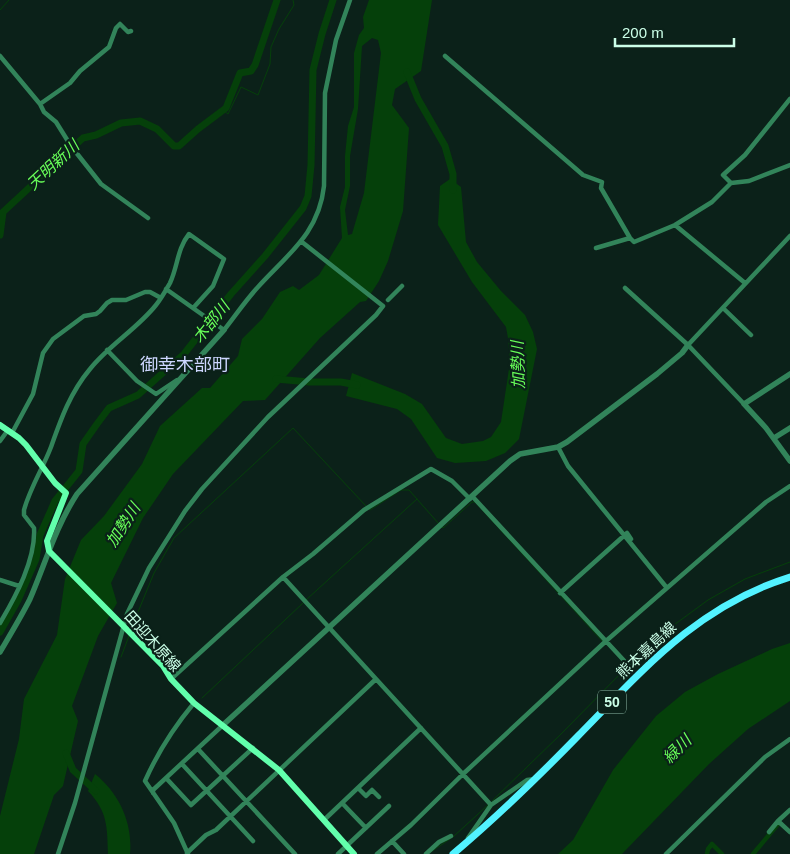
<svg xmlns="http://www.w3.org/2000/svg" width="790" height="854" font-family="Helvetica,'Noto Sans JP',sans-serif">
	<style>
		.water { fill: #05400a; fill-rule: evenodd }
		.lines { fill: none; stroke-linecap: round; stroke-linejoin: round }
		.stream { stroke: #05400a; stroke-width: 1 }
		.canal { stroke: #05400a; stroke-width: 4.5 }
		.river { stroke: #05400a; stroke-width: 7 }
		.minor { stroke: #32845a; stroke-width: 4.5 }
		.tertiary { stroke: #32845a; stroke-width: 5.5 }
		.secondary { stroke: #62ffac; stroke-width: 6 }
		.primary { stroke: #52f2ff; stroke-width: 7 }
		.labels { text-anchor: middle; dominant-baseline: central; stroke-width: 4.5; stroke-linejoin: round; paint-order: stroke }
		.shield { fill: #0b2119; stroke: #91bcaa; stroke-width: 1 }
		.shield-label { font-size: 14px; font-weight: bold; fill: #cbffe8 }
		.street-label { font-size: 15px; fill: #cbffe8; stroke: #0b2119 }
		.water-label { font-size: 16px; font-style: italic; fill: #68ff59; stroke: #0b2119 }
		.quarter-label { font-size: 18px; fill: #cdd6ff; stroke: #0b2119 }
	</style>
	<rect width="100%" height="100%" fill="#0b2119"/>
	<!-- water -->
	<path class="water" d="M369,0h63l-11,71 -26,18 -3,16 17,23 -6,83 -15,50 -9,20 -13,20 -6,1 -40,36 -55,62 -22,1 -70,73 -30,44 -32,65 6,20 -19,33 -26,70 6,15 -15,65 -9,9 -20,59h-34v-38l19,-77 5,-40 33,-64 8,-56 16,-39 23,-24 38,-52 18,-38 42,-38h8l28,-32 4,-17 20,-20 18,-27 13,-6 6,4 20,-15 23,-37 -2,-31 5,-20v-31l3,-30 6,-19v-54l5,-18 5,-7 -1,-11zM372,38l6,2 3,13 -17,140 -12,41 -4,1 -3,-25 5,-24v-30l8,-47 4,-63z
		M450,179l11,8 5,55 11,20 24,29 24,24 8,17 4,17 -18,90 -14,14 -19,8 -31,2 -18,-5 -26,-39 -14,-10 -51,-13 6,-23 53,21 17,10 24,34 16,6 21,-3 8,-4 10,-15 9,-60 -2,-24 -2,-11 -34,-45 -34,-57 2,-39z
		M790,643v58l-42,28 -39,35 -87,90h-64l15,-14 40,-70 43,-54 29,-24 33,-18 54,-25z
		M95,774c24,19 38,49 35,80h-22c-1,-27 0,-42 -20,-63z"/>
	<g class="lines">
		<!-- stream -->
		<path class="stream" d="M0,10l9,-10
			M223,110l5,4 13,-27 17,8 12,-31 1,-17 8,-18 15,-24 -1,-5
			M369,509l1,1 31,-20h8l30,34
			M441,526l2,2 29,-26h3l128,140
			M306,600l111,-101
			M131,629l23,-56 20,-35 119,-110 73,78
			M121,657l8,-21
			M630,664l18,-20 60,-44 37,-21 45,-17
			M202,698l101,-95
			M492,801l70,-68 65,-66
			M453,837l36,-33
			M432,851l18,-12"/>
		<!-- canal -->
		<path class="canal" d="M707,854l1,-5 4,-5 10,10
			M753,854l26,-31"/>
		<!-- river -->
		<path class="river" d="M407,72l11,27 27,47 8,28v16
			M0,235l3,-23 80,-74 13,-3 25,-12 19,-2 17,8 17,17h5l19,-17 28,-21 14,-35 11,-2 4,-6 22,-65
			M276,379l33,3h32l16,3
			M0,632l18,-32 18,-41 4,-24 15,-34 24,-30 4,-27 14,-20 12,-16 29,-13 46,-41 47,-60 34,-38 38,-48 5,-12 3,-31 2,-95 9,-36 11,-34
			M66,753l7,17 23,21"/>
		<!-- minor -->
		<path class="minor" d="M0,56l40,48 4,8 12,10 15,24 30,38 47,34
			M445,56l138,119 19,7 -1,6 29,50 4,4 41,-17 37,-23 19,-19 18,-2 41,-16
			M40,104l30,-21 10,-12 29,-24 7,-19 4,-4 8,8 3,-1
			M731,183l-8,-8 22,-20 45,-56
			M675,225l70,58
			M596,248l34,-10
			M625,288l63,57 56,59
			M166,289l58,41c11,-14 22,-30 34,-43 30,-33 61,-54 66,-101l1,-93 11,-53 14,-40
			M388,300l14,-14
			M723,308l28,27
			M688,345l102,-109
			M107,350l30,31 19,13 21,-14
			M12,433l21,-39 10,-41 10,-14 31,-23 12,-2 4,-3 7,-8 5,-3h14l19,-8h5l11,6
			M0,441l8,-11
			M558,447l10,19 99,122
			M472,496l157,170
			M283,577l208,228
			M0,580l19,6
			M560,593l67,-60 4,6
			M0,623c16,-27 36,-64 34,-95l-10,-13v-5c6,-22 19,-42 27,-63 10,-28 19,-54 39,-78 19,-24 47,-40 66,-64 5,-6 10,-15 14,-22 8,-17 7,-34 19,-49l35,25 -11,27 -19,21
			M171,679l112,-102 30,-23 51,-44 67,-41 21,12 18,18
			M198,749l97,105
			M182,764l71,77
			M166,778l25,27 62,-57
			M358,788l8,8 6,-6 7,7
			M153,793v-3l70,-65
			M342,803l24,25
			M324,820l97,-92
			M778,821l12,11
			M769,832l9,-11 12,-11
			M468,838l23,-33 36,-25 8,-1
			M392,841l12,13
			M187,853l19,-18 10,-5 160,-151
			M58,854l17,-51 52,-189 22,-46 36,-57 17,-22 66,-72 108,-102 7,-9 -81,-64
			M188,854l-14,-31 -29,-42c12,-27 29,-54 49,-78
			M338,854l51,-48
			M377,854l34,-29 51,-50 144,-134 160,-139 24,-16
			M426,854l13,-12 12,-6
			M666,854l99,-97 25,-18"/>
		<!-- tertiary -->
		<path class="tertiary" d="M790,374l-46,30 22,24 24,33
			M774,438l16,-10
			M0,652c10,-17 21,-35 30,-53 15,-35 26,-73 47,-105l147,-164
			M223,725l287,-264 10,-7 38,-7 9,-5 90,-68 25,-21 6,-8"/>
		<!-- secondary -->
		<path class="secondary" d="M0,425l19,13 7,7 29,38 11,10 -19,48 2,10 114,115 8,13 23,24 85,67 75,84"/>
		<!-- primary -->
		<path class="primary" d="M453,854c44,-37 84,-76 124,-117 66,-67 120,-131 213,-160"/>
	</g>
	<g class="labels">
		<!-- shield labels -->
		<rect class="shield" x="598" y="690.5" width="28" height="23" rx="4"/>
		<g class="shield-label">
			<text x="612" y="702">50</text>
		</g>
		<!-- street labels -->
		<g class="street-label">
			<text transform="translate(153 641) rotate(48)">田迎木原線</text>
			<text transform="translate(646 650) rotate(-43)">熊本嘉島線</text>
		</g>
		<!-- water labels -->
		<g class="water-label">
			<text transform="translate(53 165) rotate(-43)">天明新川</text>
			<text transform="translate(211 322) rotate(-51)">木部川</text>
			<text transform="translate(518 365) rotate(-92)">加勢川</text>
			<text transform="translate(123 525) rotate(-57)">加勢川</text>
			<text transform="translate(677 749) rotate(-45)">緑川</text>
		</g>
		<!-- quarter labels -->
		<g class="quarter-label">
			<text x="185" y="365">御幸木部町</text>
		</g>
	</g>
	<!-- scale -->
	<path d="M615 38v8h119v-8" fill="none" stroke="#cbffe8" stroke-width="2.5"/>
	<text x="622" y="38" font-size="15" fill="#cbffe8" stroke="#0b2119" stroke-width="4" paint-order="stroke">200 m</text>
</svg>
